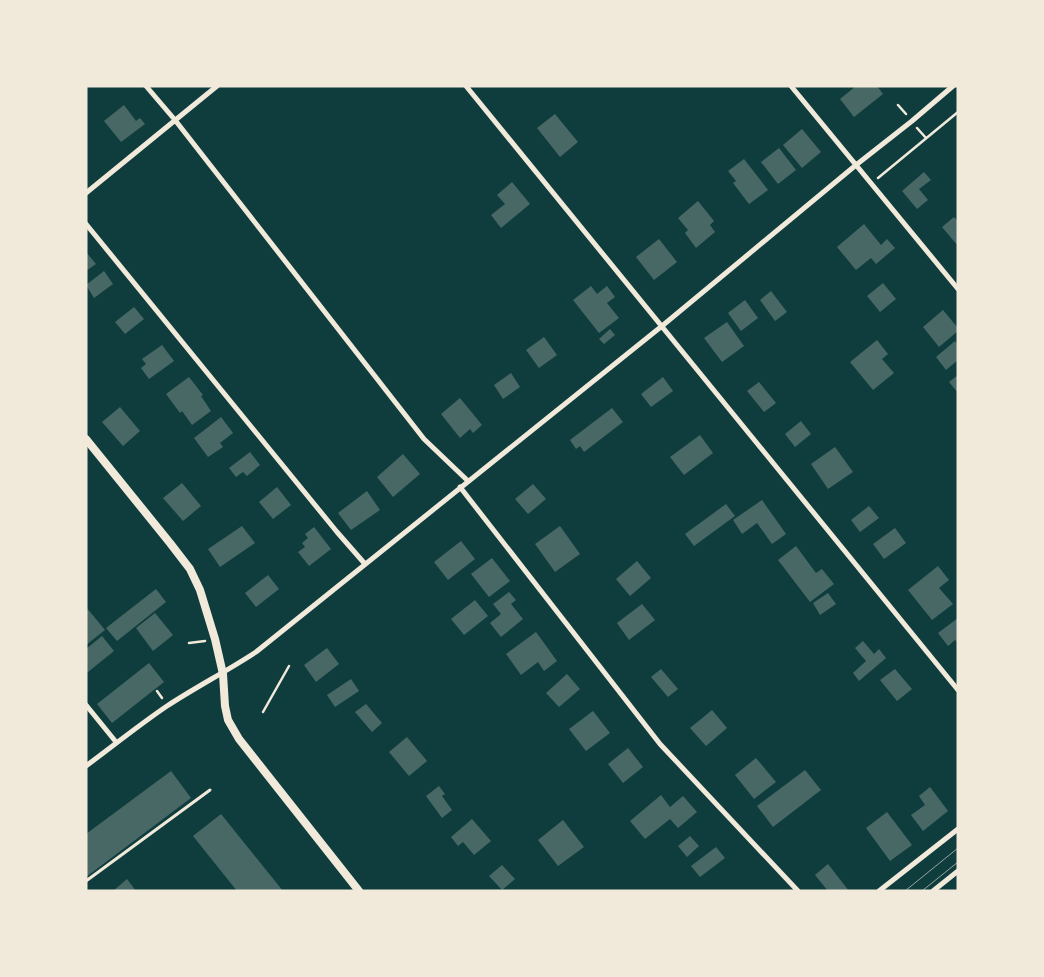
<svg xmlns="http://www.w3.org/2000/svg" width="1044" height="977" font-family="Lato,sans-serif">
	<style>
		.building { fill: #486865 }
		.lines { fill: none; stroke-linecap: round; stroke-linejoin: round }
		.path { stroke: #f1e9da; stroke-width: 2.5 }
		.service { stroke: #f1e9da; stroke-width: 3 }
		.minor { stroke: #f1e9da; stroke-width: 5 }
		.tertiary { stroke: #f1e9da; stroke-width: 8 }
		.tram { stroke: #97a49c; stroke-width: 1 }
	</style>
	<rect width="100%" height="100%" fill="#0f3d3e"/>
	<!-- building -->
	<path class="building" d="M856,86h21l6,8 -29,23 -14,-18z
		M124,105l12,16 4,-3 5,6 -24,18 -17,-21z
		M555,114l23,28 -18,15 -23,-29z
		M802,129l19,23 -19,16 -19,-23z
		M779,148l17,22 -18,14 -17,-22z
		M744,159l24,31 -19,14 -16,-21 3,-2 -8,-10z
		M924,172l7,8 -12,9 9,11 -11,9 -15,-18z
		M512,182l18,22 -29,24 -10,-13 14,-11 -8,-9z
		M698,201l16,20 -4,4 5,7 -19,16 -11,-15 3,-3 -10,-12z
		M954,217l4,4v25l-16,-19z
		M864,224l17,21 6,-6 8,9 -19,16 -5,-6 -15,12 -19,-23z
		M659,239l18,23 -23,18 -18,-23z
		M86,252l10,12 -10,7z
		M104,271l9,13 -19,14 -8,-13z
		M883,283l13,16 -16,13 -13,-16z
		M591,286l6,8 10,-8 8,11 -8,6 12,15 -20,15 -26,-33z
		M771,291l16,21 -12,9 -15,-21z
		M745,300l13,18 -17,13 -13,-18z
		M134,307l10,12 -19,15 -10,-12z
		M943,310l15,18v3l-19,16 -16,-20z
		M727,322l17,24 -22,16 -18,-24z
		M610,329l5,6 -11,9 -5,-5z
		M544,337l13,18 -18,13 -13,-18z
		M877,340l11,14 -6,5 12,14 -21,17 -23,-28z
		M955,341l3,4v15l-12,10 -10,-13z
		M162,345l12,16 -25,18 -8,-11 5,-4 -4,-5z
		M511,373l9,14 -17,12 -9,-14z
		M958,375v18l-9,-11z
		M189,377l14,18 -2,1 10,15 -19,14 -10,-14 -2,2 -14,-19z
		M663,377l10,14 -22,16 -10,-13z
		M759,382l17,21 -12,9 -17,-21z
		M460,398l22,27 -9,8 -3,-4 -10,9 -19,-24z
		M120,407l20,24 -17,15 -21,-24z
		M612,408l11,14 -39,30 -4,-6 -4,3 -6,-9z
		M221,417l12,16 -13,10 3,4 -15,10 -14,-19z
		M801,421l10,13 -16,13 -10,-13z
		M700,435l13,18 -29,22 -14,-18z
		M835,447l18,25 -25,17 -17,-25z
		M250,452l10,13 -13,11 -4,-4 -7,5 -7,-9z
		M403,454l17,20 -27,23 -16,-20z
		M182,483l19,23 -18,15 -20,-23z
		M533,484l13,15 -18,15 -13,-15z
		M277,487l14,18 -18,14 -14,-17z
		M367,491l13,19 -29,20 -13,-17z
		M762,500l24,34 -14,10 -15,-21 -15,11 -9,-14z
		M726,504l9,12 -41,30 -9,-12z
		M869,506l10,12 -19,14 -9,-12z
		M242,526l13,17 -35,24 -12,-18z
		M560,526l20,28 -25,18 -20,-28z
		M314,527l17,22 -22,17 -11,-14 7,-5 -3,-4 6,-5 -3,-4z
		M895,528l11,15 -22,16 -11,-15z
		M461,541l14,18 -27,21 -14,-18z
		M796,546l20,27 6,-4 12,15 -24,18 -32,-42z
		M492,558l18,23 -21,16 -18,-23z
		M637,561l14,17 -21,18 -14,-17z
		M938,566l11,14 -10,8 14,16 -21,16 -24,-30z
		M268,575l11,14 -23,18 -11,-14z
		M156,589l10,13 -49,39 -11,-13z
		M509,592l7,8 -5,4 12,15 -22,18 -11,-14 11,-9 -8,-10z
		M828,593l8,11 -16,11 -7,-12z
		M475,600l13,16 -24,19 -13,-16z
		M642,604l13,16 -26,20 -12,-17z
		M86,607l19,23 -19,15z
		M155,613l18,22 -20,16 -17,-23z
		M958,618v25l-3,-3 -7,6 -10,-13z
		M536,632l21,29 -13,10 -6,-9 -17,13 -15,-21z
		M102,636l12,15 -26,21 -2,-2v-21z
		M863,641l11,13 5,-5 7,9 -27,23 -6,-8 13,-12 -11,-13z
		M327,648l12,16 -23,18 -12,-17z
		M149,663l15,19 -52,41 -15,-19z
		M661,669l17,20 -10,8 -17,-20z
		M895,669l17,20 -15,12 -17,-21z
		M567,674l13,15 -21,18 -13,-14z
		M351,679l8,12 -24,16 -8,-12z
		M366,704l16,19 -10,9 -17,-20z
		M712,710l15,18 -21,18 -16,-18z
		M593,711l17,22 -24,18 -17,-22z
		M407,737l20,24 -18,15 -20,-24z
		M628,748l15,19 -20,16 -15,-19z
		M756,758l20,24 -22,17 -19,-24z
		M805,770l16,20 -48,37 -16,-21z
		M171,771l20,27 -105,79v-43z
		M439,786l6,8 -3,2 10,14 -10,8 -16,-22z
		M930,787l18,24 -25,20 -12,-16 14,-10 -6,-9z
		M661,795l9,12 13,-11 14,16 -19,16 -8,-9 -25,20 -15,-18z
		M887,812l25,33 -22,16 -24,-33z
		M221,814l62,77h-46l-44,-55z
		M472,819l19,22 -17,14 -11,-13 -5,4 -7,-9z
		M563,820l21,27 -26,19 -20,-26z
		M690,836l9,10 -12,11 -9,-11z
		M716,847l9,11 -25,19 -9,-11z
		M828,864l21,27h-21l-13,-16z
		M502,865l13,14 -13,11 -13,-14z
		M127,879l9,12h-23z"/>
	<g class="lines">
		<!-- path -->
		<path class="path" d="M898,105l8,9
			M917,128l9,10
			M878,178l80,-66
			M189,643l16,-2
			M157,691l5,7
			M263,712l26,-46"/>
		<!-- service -->
		<path class="service" d="M86,881l124,-91"/>
		<!-- minor -->
		<path class="minor" d="M146,86l29,34 249,319 44,42
			M466,86l492,604
			M791,86l167,203
			M86,193l131,-107
			M86,224l251,308 28,32
			M460,487l200,257 138,147
			M86,705l30,37
			M86,766c27,-20 53,-41 81,-60 29,-19 60,-35 89,-54l406,-326 194,-161 56,-44 41,-35
			M879,891l79,-62
			M933,891l25,-20"/>
		<!-- tertiary -->
		<path class="tertiary" d="M86,439l84,104 20,26 10,21 15,49 8,35 2,32 3,14 11,19 120,152"/>
		<!-- tram -->
		<path class="tram" d="M905,891l53,-43
			M922,891l36,-29"/>
	</g>
	<!-- border -->
	<rect width="1044" height="977" fill="none" stroke="#f1e9da" stroke-width="175"/>
</svg>
